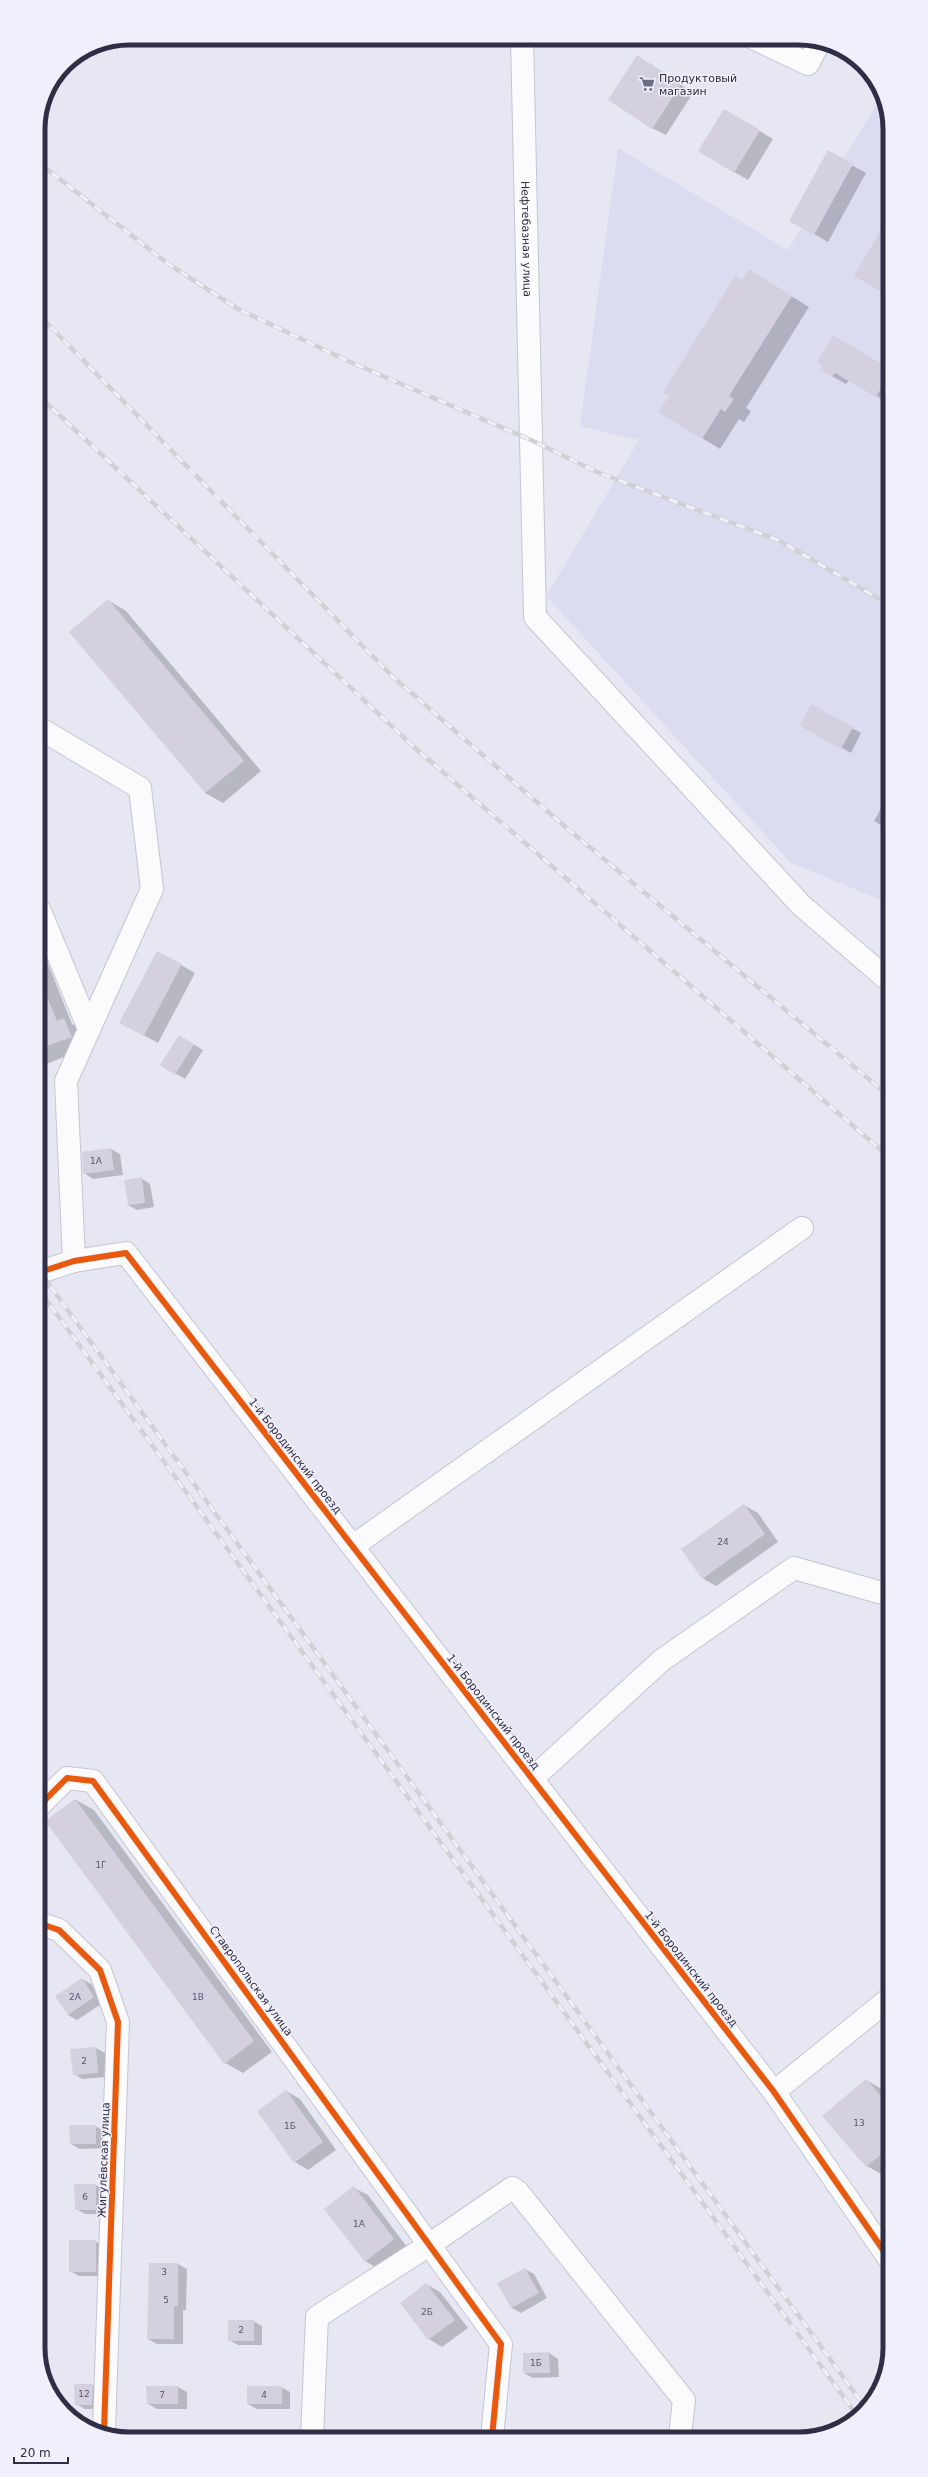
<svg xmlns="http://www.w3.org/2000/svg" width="928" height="2477" font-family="'DejaVu Sans',sans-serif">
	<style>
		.built { fill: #dcdcf0 }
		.shadow { fill: #0003 }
		.building { fill: #d5d0df }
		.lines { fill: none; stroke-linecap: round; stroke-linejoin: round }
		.minor-casing { stroke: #c5c4d4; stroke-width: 24 }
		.minor { stroke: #fbfbfd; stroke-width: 22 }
		.rail-casing { stroke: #d1d1d5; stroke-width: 4.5 }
		.rail { stroke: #f0f0fc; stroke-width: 3; stroke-dasharray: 9; stroke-linecap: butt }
		.cycleway-casing { stroke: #f0f0fc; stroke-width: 8 }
		.cycleway { stroke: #e8590c; stroke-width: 6 }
		.labels { text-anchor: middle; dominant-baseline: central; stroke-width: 3; stroke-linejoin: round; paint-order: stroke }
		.number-label { font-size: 9px; fill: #59576c }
		.poi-label { font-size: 11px; fill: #2f2e44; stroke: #f0f0fc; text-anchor: start }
		.street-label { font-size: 11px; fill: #2f2e44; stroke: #f0f0fc }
		.rim { fill: none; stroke: #2f2e44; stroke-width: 5 }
	</style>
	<rect width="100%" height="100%" fill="#e7e7f3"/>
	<!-- built -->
	<path class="built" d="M881,97l6,8 1,798 -97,-40 -245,-267 93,-156 -59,-14 38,-278 170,102z"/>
	<!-- shadow -->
	<path class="shadow" d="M651,64l42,29 -27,42 -14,-7z
		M738,118l35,21 -25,41 -14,-8z
		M828,152l38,21 -38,69 -38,-22z
		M743,281h24l42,26 -63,101 5,3 -7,11 -5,-3 -19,30 -18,-11z
		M833,336l54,32v34l-38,-22 -3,4 -25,-14z
		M108,600l18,11 135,160 -38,32 -18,-10z
		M812,706l49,27 -10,20 -50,-28z
		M888,796v33l-14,-8z
		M39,941l33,83 10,6 7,17 -50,20z
		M181,965l14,8 -37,70 -24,-13z
		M179,1036l24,14 -18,29 -24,-14z
		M111,1149l9,5 3,21 -30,4 -9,-6 -1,-21z
		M141,1178l9,6 4,23 -17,3 -9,-5z
		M744,1505l14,8 20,29 -62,44 -14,-8z
		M76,1800l18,10 178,242 -29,21 -18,-10 -178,-242z
		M82,1979l9,5 12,19 -26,17 -9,-5z
		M96,2048l9,5 2,24 -25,2 -8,-5z
		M866,2080l14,8 10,11v67l-9,8 -14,-8 -43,-50z
		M286,2091l14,8 36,51 -28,20 -13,-8z
		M95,2126l9,5 1,17 -25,1 -9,-5z
		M96,2185l8,5v24h-19l-9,-5z
		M354,2188l14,7 39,52 -28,22 -14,-8z
		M95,2241l9,5v30h-25l-9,-5z
		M178,2264l9,5 -1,41h-3v34h-26l-9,-5z
		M525,2269l9,5 13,24 -26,15 -9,-5 -13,-25z
		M426,2284l14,8 28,36 -26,19 -13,-8 -28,-35z
		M253,2321l9,5v19h-24l-9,-5z
		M549,2353l9,6 1,18 -26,1 -9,-5v-19z
		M93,2385l9,5 -1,19h-16l-9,-5z
		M178,2387l9,5v17h-30l-9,-5z
		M281,2387l9,5v17h-33l-9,-5z"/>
	<!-- building -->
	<path class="building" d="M637,55l44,29 -29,45 -44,-29z
		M724,109l36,21 -26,43 -36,-22z
		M828,150l25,14 -39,71 -25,-14z
		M887,219v76l-33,-19z
		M749,269l43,27 -63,100 5,3 -9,13 -4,-3 -19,30 -44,-27 11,-16 -6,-4 72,-116 7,4z
		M833,335l54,32v11l-11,19 -41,-24 -3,4 -12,-7 2,-5 -5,-3z
		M108,599l136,162 -39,32 -136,-161z
		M811,704l42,23 -12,22 -41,-23z
		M157,951l25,13 -38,72 -25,-13z
		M39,977l18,44 7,-3 8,19 -33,12z
		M179,1035l15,9 -19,31 -15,-10z
		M111,1148l3,22 -31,4 -1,-22z
		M142,1177l3,26 -17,2 -4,-25z
		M744,1504l21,30 -63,45 -21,-30z
		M75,1799l179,242 -30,23 -179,-243z
		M82,1978l12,19 -26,18 -13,-19z
		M96,2047l2,26 -25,2 -3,-26z
		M866,2079l24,27v41l-24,20 -44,-51z
		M286,2090l37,52 -29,21 -37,-52z
		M69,2125h27v19h-26z
		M74,2184h22v26h-21z
		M354,2186l40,53 -29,23 -41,-53z
		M69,2240h27v32h-27z
		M149,2263h29v43h-4v33h-27z
		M525,2268l14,25 -28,15 -14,-25z
		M426,2283l29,37 -27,20 -28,-37z
		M228,2320h26v21h-26z
		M549,2352l1,21h-27v-20z
		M74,2384h19l-1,21h-17z
		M146,2386h32v18h-31z
		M247,2386h35v18h-35z"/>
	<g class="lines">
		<defs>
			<g id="minor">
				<path id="s1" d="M522,38l13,579 266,288 87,75"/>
				<path d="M753,38l55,26 11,-21"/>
				<path d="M39,728l101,60 12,101 -86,192 8,180"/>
				<path d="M39,909l50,120"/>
				<path d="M40,1272l34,-11 52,-8 648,839 116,168"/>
				<path d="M353,1546l449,-318"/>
				<path d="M532,1779l130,-119 132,-92 95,27"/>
				<path d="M40,1805l27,-27 26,3 408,563 -9,93"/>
				<path d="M41,1924l18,6 41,40 18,52 -14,409"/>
				<path d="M774,2092l116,-94"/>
				<path d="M312,2438l5,-121 112,-72 83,-57 6,4 166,208 -4,36"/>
			</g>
		</defs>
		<!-- minor casing -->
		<use href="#minor" class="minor-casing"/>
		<!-- minor -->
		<use href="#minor" class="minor"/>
		<defs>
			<path id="rail" d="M38,162l129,101 71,46 110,52 183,79 66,32 183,69 108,63
				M38,314l355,363 176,153 319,265
				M39,396l376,352 473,408
				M40,1272l825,1135
				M40,1291l816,1123"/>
		</defs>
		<!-- rail casing -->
		<use href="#rail" class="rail-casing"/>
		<!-- rail -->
		<use href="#rail" class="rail"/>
		<defs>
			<path id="cycleway" d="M40,1272l34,-11 52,-8 648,839 116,168
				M40,1805l27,-27 26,3 408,563 -9,93
				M41,1924l18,6 41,40 18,52 -14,409"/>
		</defs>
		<!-- cycleway casing -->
		<use href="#cycleway" class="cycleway-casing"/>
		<!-- cycleway -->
		<use href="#cycleway" class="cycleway"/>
	</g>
	<!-- icons -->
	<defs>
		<symbol id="supermarket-bare" viewBox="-9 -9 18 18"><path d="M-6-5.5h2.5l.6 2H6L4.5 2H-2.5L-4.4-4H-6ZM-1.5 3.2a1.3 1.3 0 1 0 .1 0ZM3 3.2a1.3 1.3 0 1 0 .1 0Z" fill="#6f6f81" stroke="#f0f0fc" stroke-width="2.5" paint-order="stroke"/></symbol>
	</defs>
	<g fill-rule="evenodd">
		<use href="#supermarket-bare" x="636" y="73" width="22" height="22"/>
	</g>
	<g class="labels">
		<!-- number labels -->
		<g class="number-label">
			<text x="96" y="1161">1А</text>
			<text x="723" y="1542">24</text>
			<text x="101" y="1865">1Г</text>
			<text x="75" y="1997">2А</text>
			<text x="198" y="1997">1В</text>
			<text x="84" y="2061">2</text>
			<text x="859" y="2123">13</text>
			<text x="290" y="2126">1Б</text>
			<text x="85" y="2197">6</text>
			<text x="359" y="2224">1А</text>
			<text x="164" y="2272">3</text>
			<text x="166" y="2300">5</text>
			<text x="427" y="2312">2Б</text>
			<text x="241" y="2330">2</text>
			<text x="536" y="2363">1Б</text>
			<text x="84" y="2394">12</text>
			<text x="162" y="2395">7</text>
			<text x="264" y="2395">4</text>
		</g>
		<!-- poi labels -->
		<g class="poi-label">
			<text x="659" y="78">Продуктовый<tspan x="659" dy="13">магазин</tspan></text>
		</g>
		<!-- street labels -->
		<g class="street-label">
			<text stroke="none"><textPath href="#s1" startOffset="201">Нефтебазная улица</textPath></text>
			<text transform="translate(295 1456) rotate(52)">1-й Бородинский проезд</text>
			<text transform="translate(493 1712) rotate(52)">1-й Бородинский проезд</text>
			<text transform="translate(691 1969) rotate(52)">1-й Бородинский проезд</text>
			<text transform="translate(251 1981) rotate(54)">Ставропольская улица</text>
			<text transform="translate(104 2160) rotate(-88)">Жигулёвская улица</text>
		</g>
	</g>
	<!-- crop -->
	<path d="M0 0H928V2477H0ZM129 45H799A84 84 0 0 1 883 129V2348A84 84 0 0 1 799 2432H129A84 84 0 0 1 45 2348V129A84 84 0 0 1 129 45Z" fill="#f0f0fc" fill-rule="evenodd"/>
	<path class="rim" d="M129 45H799A84 84 0 0 1 883 129V2348A84 84 0 0 1 799 2432H129A84 84 0 0 1 45 2348V129A84 84 0 0 1 129 45Z"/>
	<!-- scale -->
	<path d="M14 2457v6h54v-6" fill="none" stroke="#2f2e44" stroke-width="2"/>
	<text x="20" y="2457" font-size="12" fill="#2f2e44" stroke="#f0f0fc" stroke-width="3" paint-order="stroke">20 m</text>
</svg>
